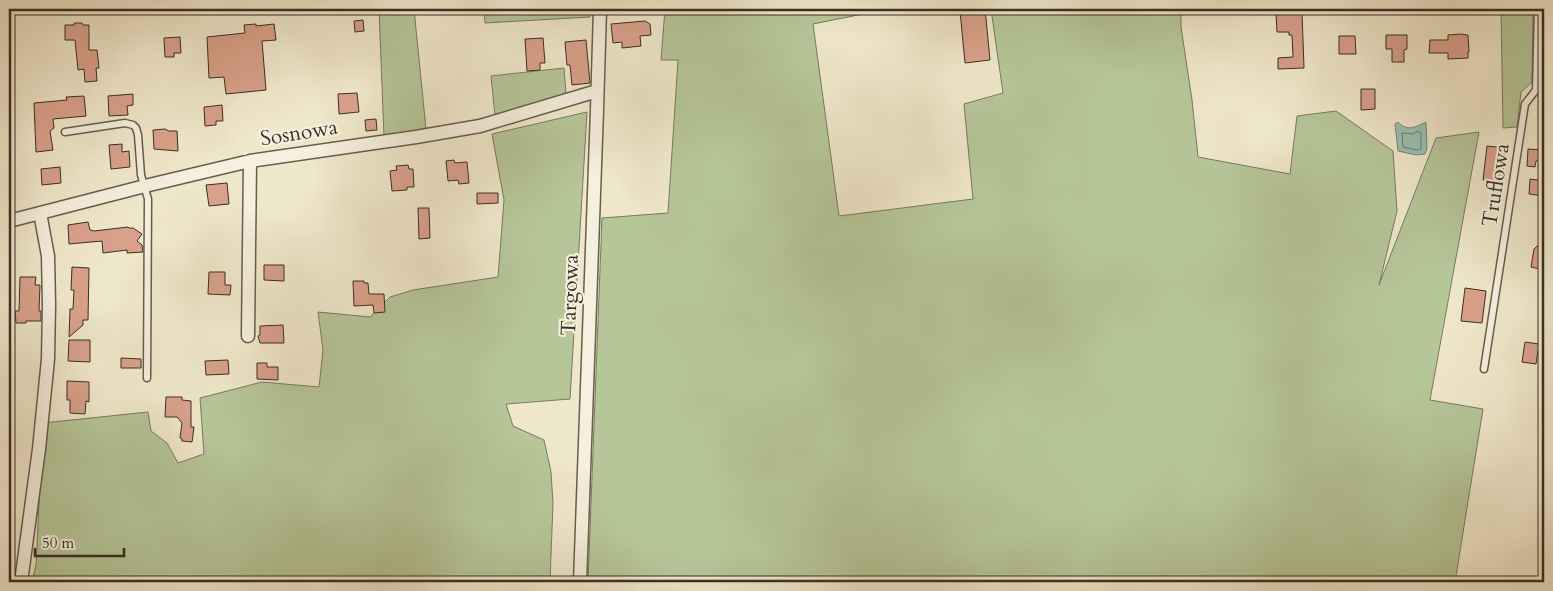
<svg xmlns="http://www.w3.org/2000/svg" width="1553" height="591" font-family="Cardo,serif">
	<style>
		.green { fill: #b6c699; stroke: #787a5e }
		.water { fill: #9ac0b3; stroke: #74867a }
		.lines { fill: none; stroke-linecap: round; stroke-linejoin: round }
		.shore { stroke: #6a786c; stroke-width: 1 }
		.building { fill: #d9a18b; stroke: #3a2f24 }
		.service-casing { stroke: #675d4e; stroke-width: 9 }
		.minor-casing { stroke: #675d4e; stroke-width: 15 }
		.service { stroke: #f5efdd; stroke-width: 6 }
		.minor { stroke: #f5efdd; stroke-width: 12 }
		.labels { text-anchor: middle; dominant-baseline: central; stroke-width: 4.5; stroke-linejoin: round; paint-order: stroke }
		.street-label { font-size: 21px; fill: #3a2f24; stroke: #f5efdd }
	</style>
	<rect width="100%" height="100%" fill="#efe7ca"/>
	<filter id="stains"><feTurbulence type="fractalNoise" baseFrequency=".004" numOctaves="4"/><feColorMatrix values="0 0 0 0 .2 0 0 0 0 .09 0 0 0 0 .02 0 0 0 .5 -.17"/></filter>
	<radialGradient id="worn" r=".72"><stop offset=".6" stop-color="#630" stop-opacity="0"/><stop offset="1" stop-color="#630" stop-opacity=".3"/></radialGradient>
	<!-- green -->
	<path class="green" d="M379,9h35l12,120 -42,7z
		M484,9h106v8l-105,6z
		M665,9h223l-75,15 26,192 134,-17 -9,-95 39,-11 -11,-77v-7h189v18l11,73 6,57 92,17 7,-58 39,-5 57,40 4,60 -18,74 57,-147 43,-6 -49,268 53,9 -28,173h-867l14,-364 66,-5 10,-153h-17z
		M1501,9h32l-1,73 -11,10 -4,35 -14,1z
		M564,68l2,26 -71,22 -4,-40z
		M587,112l-17,287 -64,5 7,22 31,14 7,32 2,31 -3,79h-518l4,-17 7,-142 105,-11 3,19 16,12 11,20 26,-9 -4,-56 62,-16 57,5 4,-37 -5,-38 52,5 20,-20 23,-7 85,-13 6,-77 -12,-66z"/>
	<!-- water -->
	<path class="water" d="M1398,122c9,10 18,5 28,0l1,26 -2,6 -9,1 -18,-4 -3,-27z"/>
	<g class="lines">
		<!-- shore -->
		<path class="shore" d="M1418,131l3,2v16l-4,1 -14,-3 -1,-14 11,1z"/>
	</g>
	<!-- building -->
	<path class="building" d="M966,9h19l5,51 -25,3 -5,-52 6,-1z
		M1302,13l2,55 -26,1v-11l15,-1 -1,-22h-3v-3h-12l-1,-18z
		M363,20l1,11 -9,1 -1,-11z
		M645,21l5,3 1,11 -11,1 1,10 -19,2v-6l-9,1 -2,-19z
		M74,23h8l1,2h6v25h8l2,18h-3l1,13 -12,1 -1,-13 -6,1 -3,-30h-10v-15h9z
		M256,24v2l18,-2 2,16 -14,1 4,49 -40,4 -2,-17 -15,1 -2,-41 38,-4 -1,-8z
		M1461,34l7,1 1,17h-1v6l-20,1v-6h-19l1,-13h18v-5z
		M1386,35h21v14l-3,1v12h-12v-13h-6z
		M1339,36h16l1,18h-17z
		M180,37l1,16h-7v4h-9l-1,-19z
		M543,38l2,25h-5v7l-13,1 -2,-32z
		M586,40l4,43 -18,2 -2,-20h-3l-2,-23z
		M1361,89h14v20l-14,1z
		M357,93l2,19 -20,2 -1,-20z
		M133,94v11l-6,1 1,9 -19,1 -1,-20z
		M84,96l2,20 -33,3 1,9 -4,3 3,19 -17,2 -2,-49 33,-3 -1,-3z
		M222,105l1,16h-7v4l-11,1 -1,-19z
		M376,119l1,11 -11,1 -1,-11z
		M165,129l4,2h8l1,20 -24,-2 -1,-19z
		M122,144v8l7,-1 1,16 -19,2 -2,-24z
		M1487,146l18,2 -3,34 -19,-2z
		M1528,149l16,1v10l-5,-1 -1,2h-2l-1,6 -8,-1z
		M454,160l1,3 12,-1 2,21 -10,1 -1,-4 -10,1 -2,-20z
		M408,165l1,4h4l1,18h-7v3l-15,1 -2,-20 7,-1 -1,-4z
		M60,167l1,16 -19,2 -1,-16z
		M1530,179l14,2v15l-15,-2z
		M227,183l2,21 -20,2 -3,-21z
		M477,193h21v10l-21,1z
		M418,208h11l1,30 -11,1z
		M88,222l2,8 4,1 34,-4 1,1h4l9,6 -5,7 5,4 1,7 -16,1v-3l-24,3 -1,-12 -33,3 -1,-19z
		M1537,246l7,1v23l-13,-3 3,-18z
		M264,265h20v16l-20,-1z
		M72,267l17,1 -1,52h-5v5l-14,12 1,-28h3l1,-19h-3z
		M209,272h16v13h6l-1,10 -22,-1z
		M20,277h16l-1,8h5l-1,26h2v10h-15v2h-10l-1,-12h4z
		M353,281h11v2h4l1,11h15l1,18 -11,1 -1,-8 -19,1z
		M1465,288l21,3 -4,32 -21,-2z
		M283,325l1,18h-24l-2,-7 2,-1v-9z
		M69,340h21v22l-22,-1z
		M1525,342l14,2 -3,20 -14,-2z
		M121,358l20,1v9h-20z
		M228,360l1,14 -23,1 -1,-14z
		M257,363h10v4h11v13l-21,-1z
		M67,381l22,1v20l-3,-1 -1,13 -15,-1v-13h-3z
		M166,397h16v3l9,1v26h3l-2,15 -10,-1v-2l-2,-1 2,-15 -5,-6h-12z"/>
	<g class="lines">
		<defs>
			<path id="service" d="M65,132l60,-9 8,2 3,3 2,7 3,40 7,24 -1,179
				M1484,369l41,-265 11,-14 2,-81"/>
			<path id="minor" d="M9,221l136,-35 105,-25 166,-24 64,-11 117,-35
				M248,336l2,-175
				M21,582l18,-133 9,-90 1,-54 -1,-49 -8,-43
				M580,582l17,-472 3,-101"/>
		</defs>
		<!-- service casing -->
		<use href="#service" class="service-casing"/>
		<!-- minor casing -->
		<use href="#minor" class="minor-casing"/>
		<!-- service -->
		<use href="#service" class="service"/>
		<!-- minor -->
		<use href="#minor" class="minor"/>
	</g>
	<g class="labels">
		<!-- street labels -->
		<g class="street-label">
			<text transform="translate(299 133) rotate(-9)">Sosnowa</text>
			<text transform="translate(1496 185) rotate(-81)">Truflowa</text>
			<text transform="translate(570 295) rotate(-88)">Targowa</text>
		</g>
	</g>
	<!-- margin -->
	<rect width="1553" height="591" fill="none" stroke="#efe7ca" stroke-width="30"/>
	<rect x="10" y="10" width="1533" height="571" fill="none" stroke="#3a2f24" stroke-width="2.5"/>
	<rect x="15" y="15" width="1523" height="561" fill="none" stroke="#3a2f24"/>
	<!-- scale -->
	<path d="M35 548v8h89v-8" fill="none" stroke="#3a2f24" stroke-width="2.5"/>
	<text x="42" y="548" font-size="15" fill="#3a2f24" stroke="#f5efdd" stroke-width="4" paint-order="stroke">50 m</text>
	<rect width="100%" height="100%" filter="url(#stains)"/>
	<rect width="100%" height="100%" fill="url(#worn)"/>
</svg>
